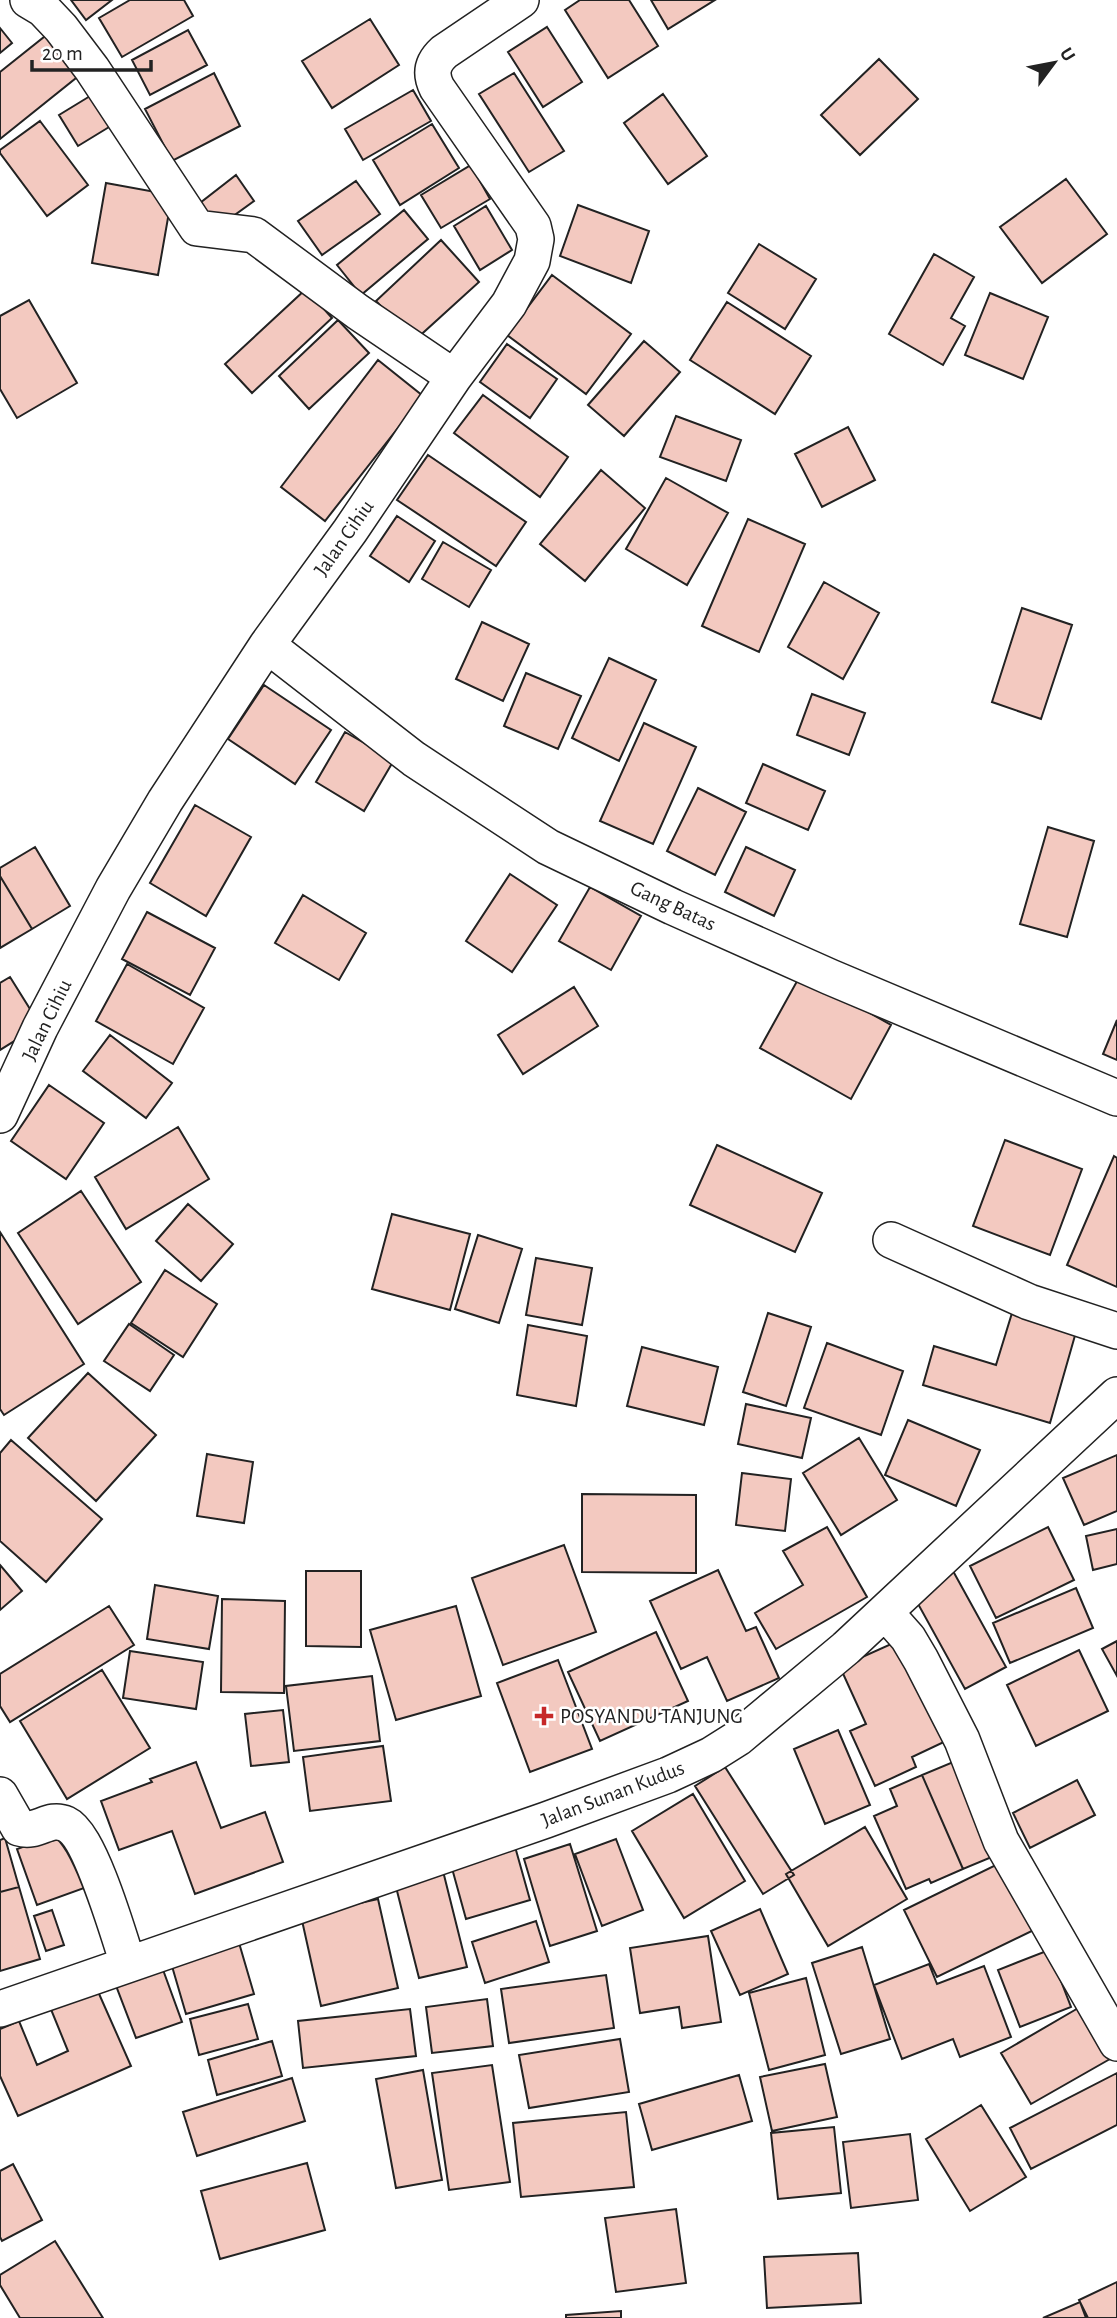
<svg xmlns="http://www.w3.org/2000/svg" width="1117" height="2318" font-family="'Alegreya Sans',sans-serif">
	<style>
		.building { fill: #f3c9c0; stroke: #222; stroke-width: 2 }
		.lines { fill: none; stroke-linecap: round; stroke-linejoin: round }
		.street-casing { stroke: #222; stroke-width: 38 }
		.street { stroke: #fff; stroke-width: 35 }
		.poi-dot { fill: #c62828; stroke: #fff; stroke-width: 2.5 }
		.labels { text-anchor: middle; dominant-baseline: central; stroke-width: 5; stroke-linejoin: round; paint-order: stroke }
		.street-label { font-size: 21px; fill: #222; stroke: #fff }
		.poi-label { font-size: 21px; fill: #222; stroke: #fff; text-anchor: start }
	</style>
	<rect width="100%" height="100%" fill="#fff"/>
	<!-- building -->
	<path class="building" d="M71,0h41l-26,20z
		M130,0h54l9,16 -71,41 -23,-39z
		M580,0h49l29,46 -50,32 -43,-68z
		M651,0h64l-47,29z
		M370,19l29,46 -67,43 -30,-47z
		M547,27l35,55 -39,25 -35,-55z
		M0,28l12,15 -12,10z
		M188,30l19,35 -57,30 -18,-35z
		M49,33l32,41 -81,65v-67z
		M879,59l39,40 -58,56 -39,-40z
		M214,73l26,53 -68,35 -27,-52z
		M514,73l50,78 -35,21 -50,-78z
		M413,90l18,31 -68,39 -18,-31z
		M95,93l19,31 -36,22 -19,-31z
		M663,94l44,62 -39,28 -44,-61z
		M40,121l48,64 -41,31 -47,-63v-3z
		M432,124l27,44 -59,37 -27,-45z
		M471,165l19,34 -49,29 -20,-33z
		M236,175l18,26 -36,26 -18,-24z
		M1066,179l41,55 -65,49 -42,-56z
		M356,181l24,33 -58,41 -24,-34z
		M106,183l66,12 -14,80 -66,-12z
		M578,205l71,26 -18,52 -71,-27z
		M486,206l26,44 -32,20 -26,-44z
		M404,210l24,29 -67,56 -24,-30z
		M441,240l38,42 -65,59 -38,-40z
		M759,244l57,35 -31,50 -57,-36z
		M934,254l40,23 -23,41 14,8 -22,39 -54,-31z
		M552,275l79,59 -45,60 -79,-59z
		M306,289l26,29 -80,75 -27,-29z
		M990,293l58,24 -25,62 -58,-24z
		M29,300l48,83 -60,35 -17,-29v-73z
		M727,302l84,54 -36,58 -85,-54z
		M338,320l31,33 -60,56 -30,-33z
		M644,341l36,31 -56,64 -36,-31z
		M507,344l50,35 -27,39 -50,-36z
		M378,360l45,36 -98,125 -44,-34z
		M483,395l85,62 -28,40 -86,-64z
		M676,416l65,24 -15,41 -66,-24z
		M848,427l27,53 -53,27 -27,-53z
		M428,455l98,67 -30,44 -99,-66z
		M601,470l44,38 -60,73 -45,-37z
		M666,478l62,35 -41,72 -61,-36z
		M397,516l38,25 -26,41 -39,-26z
		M748,519l57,25 -46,108 -57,-26z
		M443,542l48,28 -22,37 -47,-28z
		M824,582l55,31 -36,66 -55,-32z
		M1022,608l50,17 -31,94 -49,-17z
		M482,622l47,22 -26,57 -47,-22z
		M609,658l47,22 -37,81 -47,-23z
		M526,673l55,23 -23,53 -54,-23z
		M264,685l67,45 -36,54 -67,-45z
		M812,694l53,19 -16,42 -52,-20z
		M644,723l52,24 -43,97 -53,-23z
		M345,732l49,28 -30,51 -48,-29z
		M763,764l62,27 -17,39 -62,-27z
		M698,788l48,24 -31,63 -48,-24z
		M195,805l56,32 -45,79 -56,-33z
		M1048,827l46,14 -27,96 -47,-13z
		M35,847l35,59 -38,23 -32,-53v-8z
		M746,847l49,23 -21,46 -49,-24z
		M510,874l47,31 -45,67 -46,-31z
		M0,876l32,53 -32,19z
		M590,887l51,29 -30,54 -52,-29z
		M303,895l63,38 -27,47 -64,-37z
		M147,912l68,36 -25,47 -68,-36z
		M127,964l77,44 -31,56 -77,-43z
		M801,974l90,51 -40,74 -91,-51z
		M10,977l30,48 -40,25v-67z
		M574,987l24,39 -75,48 -25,-39z
		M1117,1020v40l-14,-6z
		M110,1035l62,48 -26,35 -63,-47z
		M49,1085l55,38 -38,56 -55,-38z
		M178,1127l31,52 -83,50 -31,-52z
		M1005,1140l77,29 -32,86 -77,-29z
		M717,1145l105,48 -27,59 -105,-47z
		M1114,1156l3,2v129l-50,-22z
		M81,1191l60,91 -63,42 -60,-91z
		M188,1204l45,40 -32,37 -45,-40z
		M392,1214l78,20 -20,76 -78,-21z
		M0,1232l84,132 -80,51 -4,-6z
		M478,1235l44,14 -23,74 -44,-14z
		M536,1258l56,10 -10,57 -56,-10z
		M165,1270l52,34 -34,53 -52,-34z
		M768,1313l43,14 -25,79 -43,-14z
		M1012,1313l64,19 -26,91 -127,-38 11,-39 62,19z
		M129,1324l45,31 -24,36 -46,-30z
		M528,1325l59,11 -11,70 -59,-11z
		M827,1343l76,28 -22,64 -77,-27z
		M642,1347l76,20 -14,58 -77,-19z
		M88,1373l68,62 -60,66 -68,-63z
		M746,1404l65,14 -9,40 -64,-14z
		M908,1420l72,30 -24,56 -71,-31z
		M859,1438l38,62 -56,35 -38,-62z
		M11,1440l91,79 -56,63 -46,-41v-88z
		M207,1454l46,8 -9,61 -47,-7z
		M1117,1455v56l-33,14 -21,-47z
		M742,1473l49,6 -6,52 -49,-6z
		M582,1494l114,1v78l-114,-1z
		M827,1527l40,70 -91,52 -21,-36 48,-28 -20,-34z
		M1048,1527l26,53 -78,38 -26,-52z
		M1117,1529v35l-24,6 -7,-34z
		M564,1545l32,87 -93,33 -31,-87z
		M0,1565l22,26 -22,19z
		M718,1570l28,61 10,-4 23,51 -52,23 -20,-44 -26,12 -31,-68z
		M306,1571h55v76l-55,-1z
		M953,1571l53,96 -41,22 -53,-96z
		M155,1585l63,11 -9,53 -62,-10z
		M1076,1588l17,40 -83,35 -17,-40z
		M222,1599l63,2 -1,92 -63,-1z
		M109,1606l25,39 -124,77 -10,-16v-32z
		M456,1606l25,90 -85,24 -26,-90z
		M656,1632l32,69 -88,40 -32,-69z
		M900,1640l46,101 -34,16 4,10 -41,19 -25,-55 16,-7 -26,-57z
		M1117,1641v35l-15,-27z
		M1079,1650l29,61 -72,35 -29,-61z
		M130,1651l73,11 -7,47 -73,-11z
		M558,1660l34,89 -62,23 -33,-89z
		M102,1670l48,78 -83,51 -47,-78z
		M372,1676l8,65 -86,10 -8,-65z
		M283,1710l6,52 -38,4 -6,-52z
		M838,1730l32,75 -45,19 -31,-75z
		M383,1746l8,55 -81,10 -7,-54z
		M958,1760l41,94 -36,15 -41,-94z
		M196,1762l25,66 44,-16 18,50 -88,32 -23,-63 -53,19 -18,-49 51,-19 -2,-3z
		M725,1767l69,108 -31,19 -68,-108z
		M922,1775l41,94 -32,14 -2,-4 -23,10 -32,-73 23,-10 -7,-17z
		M1077,1780l18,35 -65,33 -17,-35z
		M693,1794l52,87 -61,37 -52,-87z
		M865,1827l42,72 -79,47 -42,-72z
		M67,1831l20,56 -50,18 -20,-56z
		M5,1838l14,49 -19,5v-52z
		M616,1839l27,71 -41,16 -27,-72z
		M514,1843l16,57 -64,19 -16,-58z
		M570,1844l27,87 -47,15 -26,-87z
		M1006,1860l32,68 -101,49 -33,-67z
		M443,1871l24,96 -48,11 -24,-95z
		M19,1887l21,72 -40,12v-79z
		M378,1899l20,89 -77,18 -20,-90z
		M760,1909l28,65 -48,21 -29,-64z
		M52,1910l12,35 -18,6 -12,-35z
		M536,1921l13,41 -64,21 -13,-41z
		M237,1936l17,58 -68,20 -17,-58z
		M708,1936l13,86 -39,6 -3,-21 -39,6 -10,-65z
		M862,1947l28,92 -49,15 -29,-91z
		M1049,1950l22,57 -51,20 -22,-57z
		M929,1964l8,20 47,-18 27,71 -51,20 -7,-18 -51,20 -28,-74z
		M162,1967l20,55 -46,16 -21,-55z
		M606,1975l8,53 -105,15 -8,-54z
		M806,1978l19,77 -56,15 -20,-77z
		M96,1987l35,79 -113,50 -18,-40v-47l19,-8 18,44 31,-14 -18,-44z
		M487,1999l6,47 -61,7 -6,-46z
		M248,2004l10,35 -59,16 -9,-36z
		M1080,2007l30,52 -79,45 -30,-51z
		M410,2009l6,47 -113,12 -5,-47z
		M620,2039l9,53 -100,16 -10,-53z
		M272,2041l10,35 -65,19 -9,-35z
		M825,2064l12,53 -65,14 -12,-54z
		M492,2065l18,117 -61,8 -17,-117z
		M423,2070l19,110 -46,8 -20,-109z
		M1117,2073v52l-86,44 -21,-41z
		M739,2075l13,46 -100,29 -13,-46z
		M292,2078l13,43 -108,35 -14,-44z
		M981,2105l45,72 -56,34 -44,-72z
		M626,2112l8,75 -113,10 -8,-74z
		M834,2127l7,66 -63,6 -7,-66z
		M910,2134l8,66 -67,8 -8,-66z
		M307,2163l18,67 -105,29 -19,-68z
		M13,2164l29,56 -40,21 -2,-4v-66z
		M676,2209l10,74 -70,9 -11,-74z
		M55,2241l48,77h-83l-20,-33v-10z
		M858,2253l3,50 -94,5 -3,-51z
		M1117,2282v36h-29l-9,-18z
		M1080,2302l6,16h-43z
		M621,2311v7h-55v-3z"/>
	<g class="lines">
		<defs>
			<path id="street" d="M28,0l15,9 18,19 31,41 105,159 57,7 104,77 96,65
				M267,645l147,114 134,88 125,60 157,70 287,121
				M0,1115l40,-87 73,-139 52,-88 102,-156 83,-114 104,-154 55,-73 23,-43 4,-22 -3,-13 -96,-138c-7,-14 -5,-25 7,-36l77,-52
				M891,1240l138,62 88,29
				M885,1612l23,26 13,22 41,80 39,101 116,202
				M0,1795l19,33c19,6 29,-12 47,-4 24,11 53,112 62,140
				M0,2009l546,-189 122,-45 43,-20 27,-17 108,-90 271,-253"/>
		</defs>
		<!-- street casing -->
		<use href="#street" class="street-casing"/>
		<!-- street -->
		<use href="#street" class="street"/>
	</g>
	<!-- markers -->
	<path class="poi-dot" d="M540.5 1705.5h7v7h7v7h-7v7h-7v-7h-7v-7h7z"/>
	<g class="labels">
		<!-- street labels -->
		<g class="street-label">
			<text transform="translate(344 538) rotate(-55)">Jalan Cihiu</text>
			<text transform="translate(673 906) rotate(25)">Gang Batas</text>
			<text transform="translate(47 1020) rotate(-64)">Jalan Cihiu</text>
			<text transform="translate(613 1794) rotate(-21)">Jalan Sunan Kudus</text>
		</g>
		<!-- poi labels -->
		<g class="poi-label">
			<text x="560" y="1716">POSYANDU TANJUNG</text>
		</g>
	</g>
	<!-- north arrow -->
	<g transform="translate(1054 63) rotate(58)" stroke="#ffffff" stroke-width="5" paint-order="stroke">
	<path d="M0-5L12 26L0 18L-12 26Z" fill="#222222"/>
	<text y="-10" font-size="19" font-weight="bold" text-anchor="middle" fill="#222222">U</text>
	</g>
	<!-- scale -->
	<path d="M32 60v10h119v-10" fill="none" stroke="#222222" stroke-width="3.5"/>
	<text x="42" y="60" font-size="21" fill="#222222" stroke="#ffffff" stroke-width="5" paint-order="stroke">20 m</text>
</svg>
